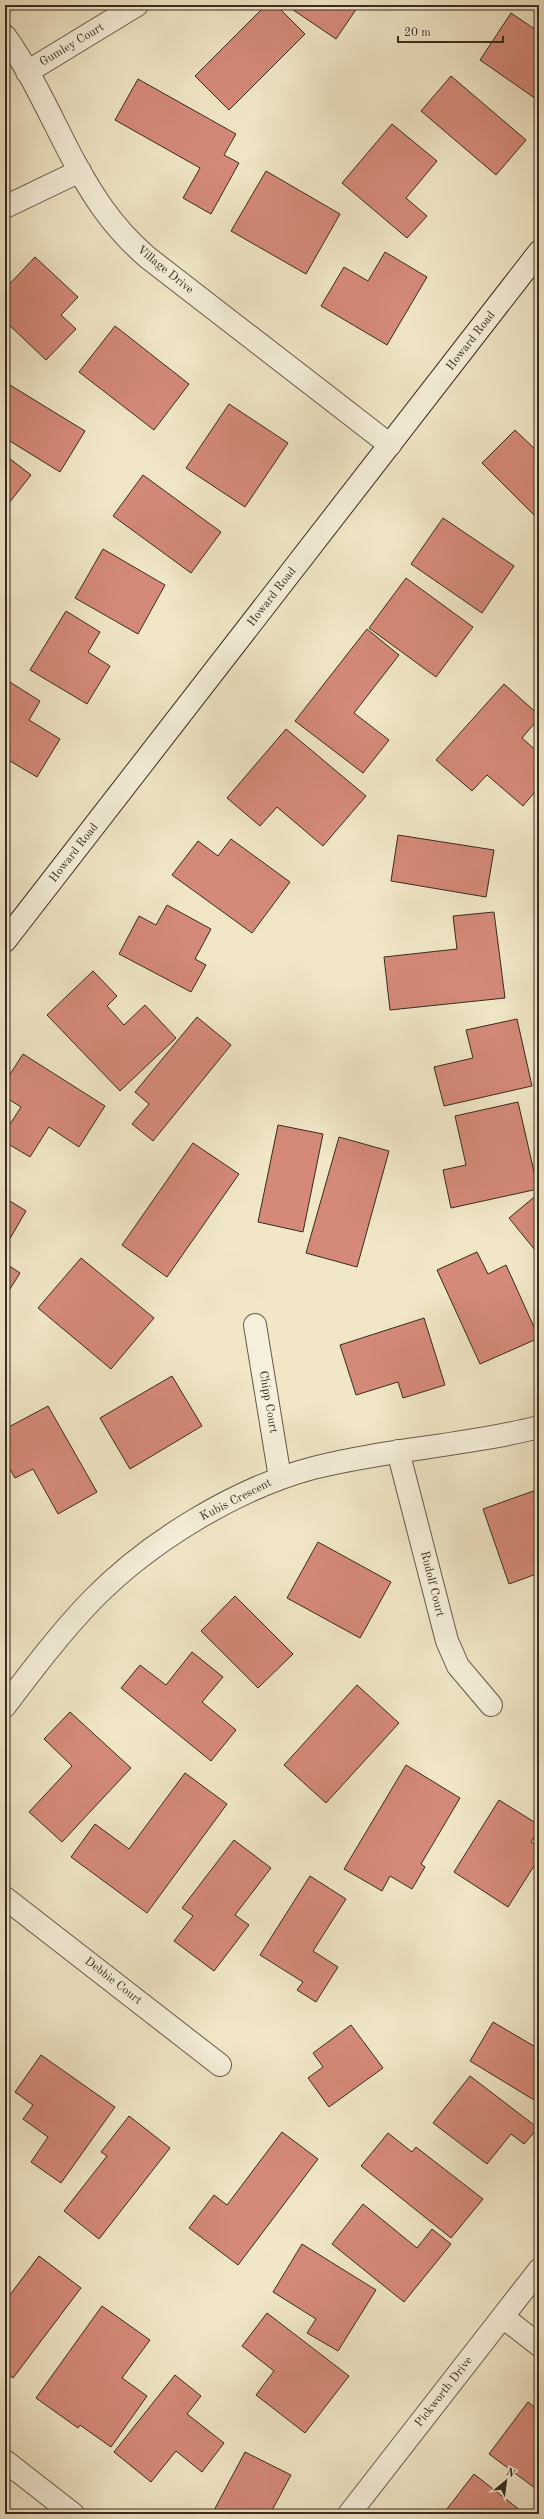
<svg xmlns="http://www.w3.org/2000/svg" width="544" height="2519" font-family="'Old Standard TT',serif">
	<style>
		.building { fill: #d58a79; stroke: #372b1d }
		.lines { fill: none; stroke-linecap: round; stroke-linejoin: round }
		.minor-casing { stroke: #665a48; stroke-width: 24 }
		.secondary-casing { stroke: #372b1d; stroke-width: 24 }
		.minor { stroke: #f6efdb; stroke-width: 22 }
		.secondary { stroke: #f6efdb; stroke-width: 22 }
		.labels { text-anchor: middle; dominant-baseline: central; stroke-width: 4; stroke-linejoin: round; paint-order: stroke }
		.street-label { font-size: 12px; fill: #372b1d; stroke: #f6efdb }
	</style>
	<rect width="100%" height="100%" fill="#f1e7c7"/>
	<filter id="stains"><feTurbulence type="fractalNoise" baseFrequency=".005" numOctaves="4"/><feColorMatrix values="0 0 0 0 .2 0 0 0 0 .09 0 0 0 0 .02 0 0 0 .5 -.17"/></filter>
	<radialGradient id="worn" r=".72"><stop offset=".6" stop-color="#630" stop-opacity="0"/><stop offset="1" stop-color="#630" stop-opacity=".3"/></radialGradient>
	<!-- building -->
	<path class="building" d="M266,5h10l29,29 -76,76 -34,-34z
		M286,5h73l-23,34z
		M511,13l28,19v69l-59,-41z
		M451,76l75,64 -30,35 -75,-64z
		M138,79l98,55 -12,21 15,8 -28,51 -28,-16 17,-30 -85,-48z
		M392,124l45,37 -31,37 21,18 -20,22 -65,-55z
		M266,171l74,43 -34,60 -75,-43z
		M385,252l42,25 -40,68 -66,-39 23,-39 24,14z
		M35,257l43,40 -17,18 15,14 -30,31 -41,-39v-32z
		M115,326l74,58 -35,46 -75,-58z
		M5,382l80,49 -25,41 -55,-34z
		M229,404l59,39 -43,64 -59,-39z
		M515,430l24,23v67l-57,-57z
		M5,455l26,20 -26,33z
		M143,475l78,57 -30,41 -78,-57z
		M443,518l71,48 -32,47 -71,-49z
		M103,549l62,36 -27,49 -63,-36z
		M406,578l67,49 -37,50 -67,-49z
		M66,611l34,21 -12,20 22,14 -23,38 -57,-34z
		M367,629l32,26 -45,58 35,27 -26,33 -68,-52z
		M5,679l35,22 -11,19 31,19 -23,38 -32,-19z
		M504,684l35,31v3l-17,20 17,15v34l-16,19 -36,-31 -15,16 -36,-31z
		M286,729l80,67 -43,50 -46,-39 -17,19 -33,-28z
		M398,835l96,15 -8,47 -95,-16z
		M231,839l59,43 -38,51 -80,-58 26,-34 20,15z
		M167,905l44,24 -16,30 11,6 -15,27 -72,-38 20,-38 17,9z
		M494,912l11,86 -115,12 -6,-53 73,-8 -4,-33z
		M93,971l24,25 -10,10 17,19 21,-20 31,33 -56,53 -73,-76z
		M197,1017l34,28 -78,96 -21,-17 17,-20 -14,-12z
		M517,1019l15,67 -88,20 -10,-39 39,-9 -7,-28z
		M23,1054l82,52 -26,41 -30,-20 -19,30 -25,-15v-10l16,-25 -16,-10v-15z
		M518,1102l20,87 -87,19 -8,-38 23,-5 -11,-49z
		M278,1125l45,9 -20,98 -45,-10z
		M339,1137l50,14 -32,116 -51,-14z
		M193,1143l46,31 -72,103 -45,-32z
		M539,1193v62l-30,-37z
		M5,1198l21,13 -18,31 -3,-2z
		M477,1252l11,22 18,-9 33,73 -59,26 -43,-94z
		M81,1258l73,60 -43,51 -73,-61z
		M5,1263l15,10 -15,24z
		M424,1318l21,67 -42,13 -5,-16 -42,13 -16,-50z
		M172,1376l30,50 -72,43 -30,-51z
		M48,1406l49,86 -39,22 -25,-45 -18,9 -10,-18v-31z
		M539,1489v84l-30,11 -26,-75z
		M318,1542l73,40 -31,56 -73,-40z
		M235,1596l58,58 -35,34 -57,-57z
		M192,1652l31,25 -21,25 34,28 -25,31 -90,-73 19,-23 26,20z
		M357,1685l42,38 -73,80 -42,-38z
		M70,1712l61,56 -69,74 -33,-30 43,-46 -28,-27z
		M406,1765l54,33 -39,66 4,3 -13,22 -22,-13 -8,15 -38,-22z
		M185,1773l42,31 -80,109 -76,-56 24,-33 34,25z
		M499,1800l40,25v5l-8,12 8,5v11l-31,49 -54,-35z
		M234,1840l37,28 -36,47 14,10 -35,46 -40,-30 19,-25 -11,-8z
		M310,1876l36,23 -33,52 25,16 -22,35 -19,-12 6,-8 -43,-27z
		M5,1994l5,3 -5,9z
		M493,2022l46,27v54l-69,-42z
		M351,2025l32,43 -54,39 -21,-29 15,-11 -10,-14z
		M41,2055l74,52 -54,76 -30,-21 17,-25 -25,-18 10,-14 -18,-13z
		M470,2076l68,52 -14,16 -13,-10 -24,30 -54,-41z
		M129,2116l41,32 -71,91 -35,-28 43,-55 -6,-4z
		M282,2132l36,27 -80,106 -49,-37 25,-33 13,10z
		M388,2133l24,19 4,-5 67,52 -32,39 -90,-72z
		M363,2204l54,44 15,-19 19,15 -47,58 -72,-58z
		M302,2244l74,46 -38,61 -31,-18 9,-14 -43,-27z
		M39,2256l42,32 -68,90 -8,-6v-75l2,2z
		M102,2306l48,34 -28,38 25,18 -36,51 -31,-22 -2,3 -42,-30z
		M267,2313l82,63 -44,57 -49,-38 18,-24 -32,-25z
		M175,2375l26,21 -14,18 37,29 -22,29 -26,-21 -25,31 -37,-30z
		M528,2402l11,9v80l-50,-37z
		M245,2452l46,23 -21,39h-58z
		M474,2474l51,40h-82z"/>
	<g class="lines">
		<defs>
			<path id="minor" d="M5,36c39,54 60,120 99,174 13,18 27,33 43,47l243,188
				M27,72l110,-67
				M5,207l75,-36
				M255,1325l25,153
				M398,1451l49,190 11,25 33,39
				M5,1706c28,-37 56,-74 88,-107 56,-57 142,-110 220,-131 74,-19 152,-22 226,-41
				M5,1898l215,167
				M503,2317l36,28
				M5,2461l68,53
				M349,2514l190,-244"/>
			<path id="secondary" d="M5,941l534,-689"/>
		</defs>
		<!-- minor casing -->
		<use href="#minor" class="minor-casing"/>
		<!-- secondary casing -->
		<use href="#secondary" class="secondary-casing"/>
		<!-- minor -->
		<use href="#minor" class="minor"/>
		<!-- secondary -->
		<use href="#secondary" class="secondary"/>
	</g>
	<g class="labels">
		<!-- street labels -->
		<g class="street-label">
			<text transform="translate(72 45) rotate(-31)">Gumley Court</text>
			<text transform="translate(165 270) rotate(39)">Village Drive</text>
			<text transform="translate(471 341) rotate(-52)">Howard Road</text>
			<text transform="translate(272 597) rotate(-52)">Howard Road</text>
			<text transform="translate(74 853) rotate(-52)">Howard Road</text>
			<text transform="translate(268 1402) rotate(80)">Chipp Court</text>
			<text transform="translate(236 1500) rotate(-27)">Kubis Crescent</text>
			<text transform="translate(432 1584) rotate(76)">Rudolf Court</text>
			<text transform="translate(113 1981) rotate(38)">Debbie Court</text>
			<text transform="translate(444 2392) rotate(-52)">Pickworth Drive</text>
		</g>
	</g>
	<!-- margin -->
	<rect width="544" height="2519" fill="none" stroke="#f1e7c7" stroke-width="20"/>
	<rect x="6" y="6" width="532" height="2507" fill="none" stroke="#372b1d" stroke-width="2"/>
	<rect x="10" y="10" width="524" height="2499" fill="none" stroke="#372b1d"/>
	<!-- north arrow -->
	<g transform="translate(506 2481) rotate(29)" stroke="#f6efdb" stroke-width="3" paint-order="stroke">
	<path d="M0-3L7 15L0 10L-7 15Z" fill="#372b1d"/>
	<text y="-6" font-size="11" font-weight="bold" text-anchor="middle" fill="#372b1d">N</text>
	</g>
	<!-- scale -->
	<path d="M398 36v6h105v-6" fill="none" stroke="#372b1d" stroke-width="2"/>
	<text x="404" y="36" font-size="12" fill="#372b1d" stroke="#f6efdb" stroke-width="3" paint-order="stroke">20 m</text>
	<rect width="100%" height="100%" filter="url(#stains)"/>
	<rect width="100%" height="100%" fill="url(#worn)"/>
</svg>
